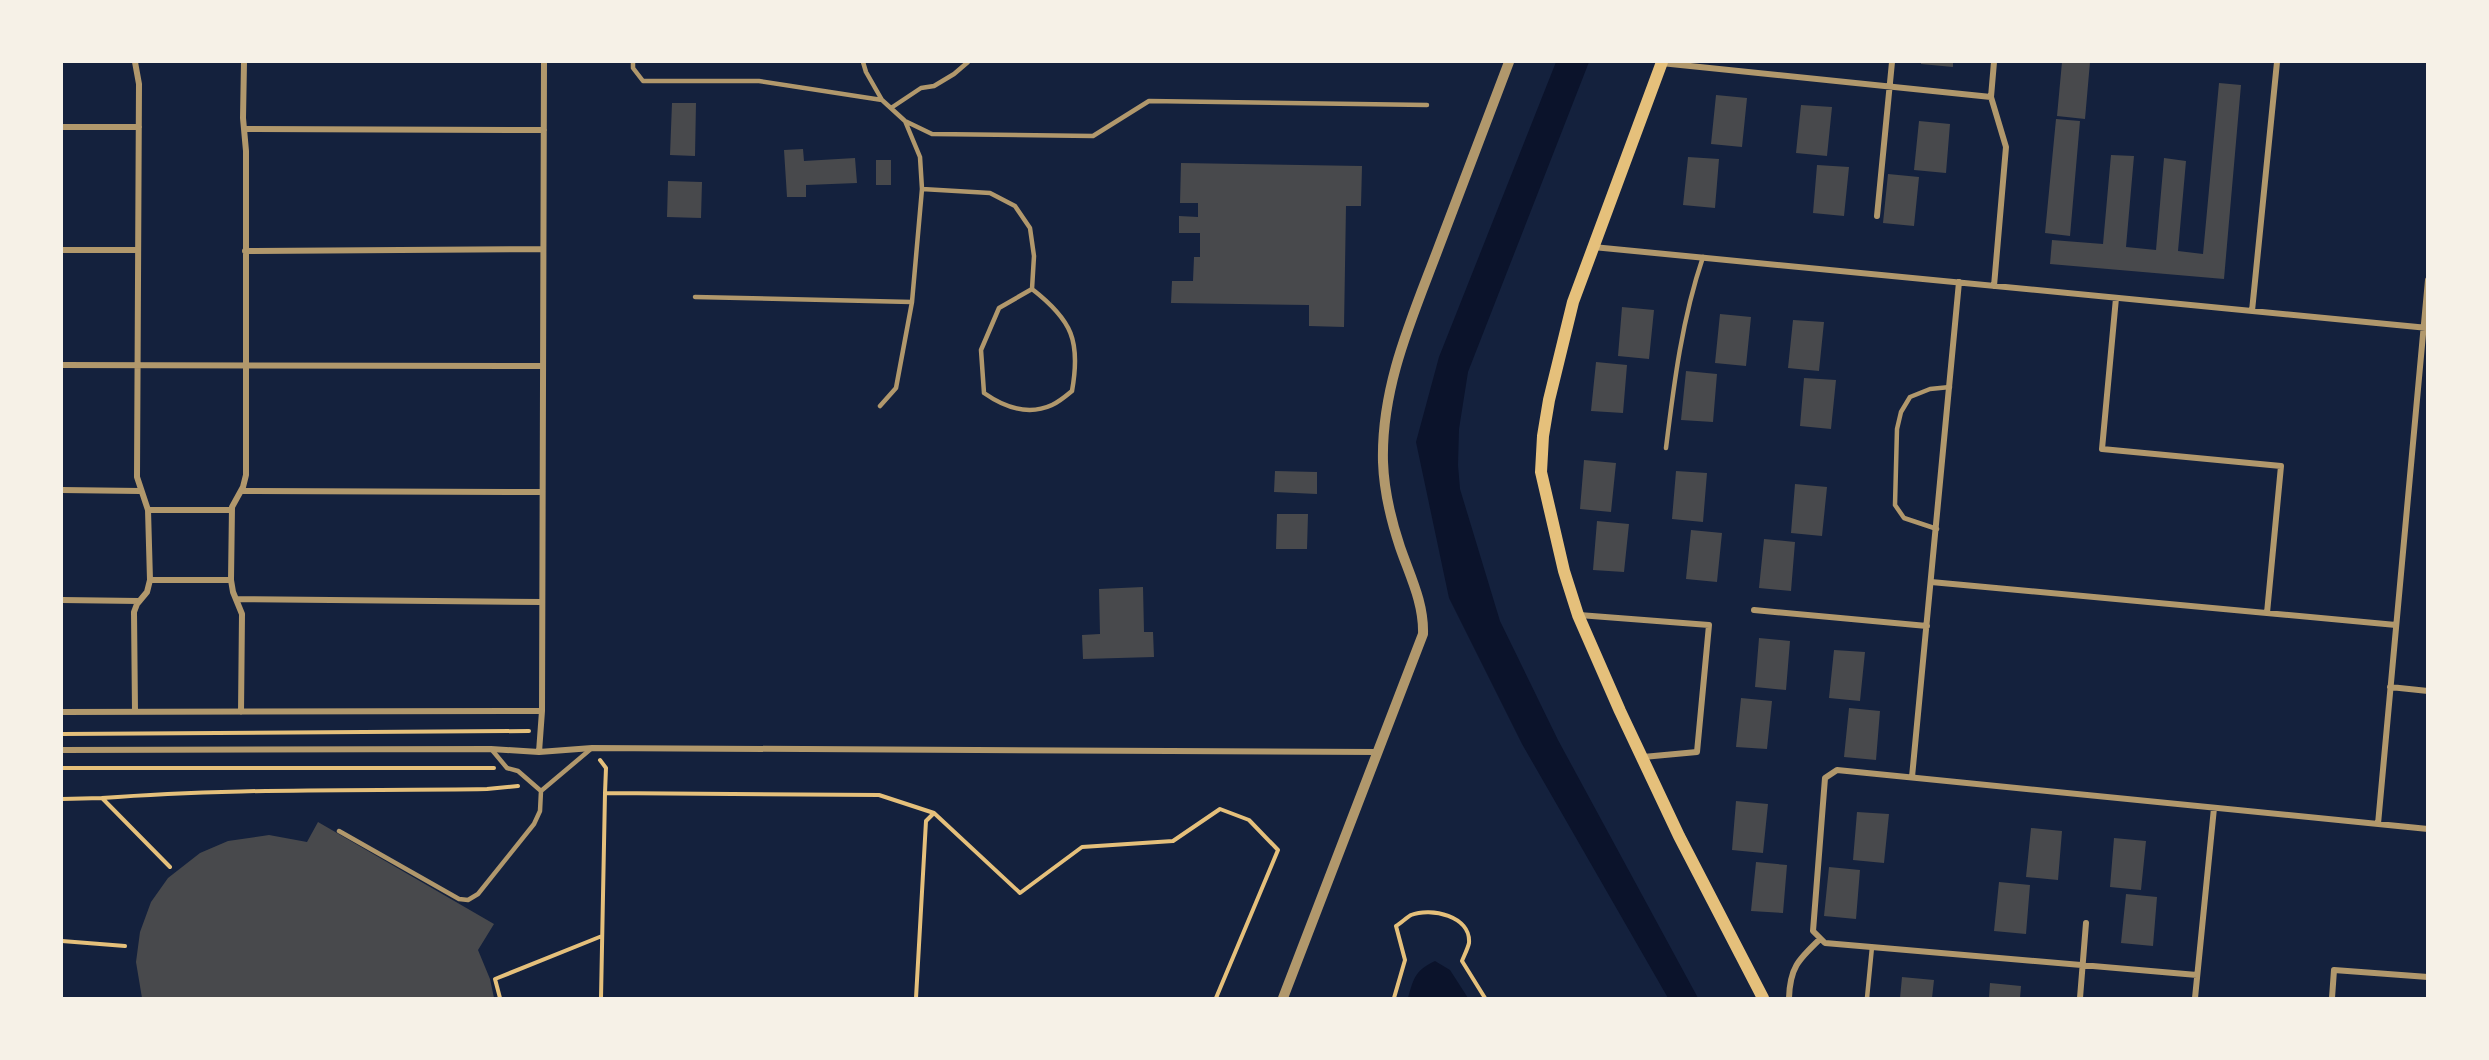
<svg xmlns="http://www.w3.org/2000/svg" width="2489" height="1060" font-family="'PT Sans',sans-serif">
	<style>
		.water { fill: #0b132b }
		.building { fill: #48494c }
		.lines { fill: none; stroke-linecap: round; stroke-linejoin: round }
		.path { stroke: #e5c07b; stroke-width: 4 }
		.service { stroke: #b1986c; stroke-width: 4.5 }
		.minor { stroke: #b1986c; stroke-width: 6 }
		.tertiary { stroke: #b1986c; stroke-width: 10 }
		.secondary { stroke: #e5c07b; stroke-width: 12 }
	</style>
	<rect width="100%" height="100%" fill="#14213d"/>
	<!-- water -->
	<path class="water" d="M1556,62h33l-121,310 -9,57 -1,36 2,24 40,132 58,119 140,258h-30l-146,-254 -73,-146 -33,-156 23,-85z
		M1435,961l15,9 18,28h-60c6,-21 7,-27 27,-37z"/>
	<!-- building -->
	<path class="building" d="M1921,62h32v5l-32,-3z
		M2062,62h28l-5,57 -28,-3z
		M2219,83l22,2 -17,194 -174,-15 2,-24 51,4 8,-89 23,1 -8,91 30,3 8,-92 22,3 -8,90 25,3z
		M1716,95l31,3 -5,49 -31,-3z
		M672,103h24l-1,53 -25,-1z
		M1801,105l31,2 -5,49 -31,-3z
		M2056,119l24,2 -10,115 -25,-3z
		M1919,121l31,3 -4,49 -32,-3z
		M803,149l1,12 51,-3 2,25 -51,2v12h-19l-3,-47z
		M1688,157l31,2 -4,49 -32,-3z
		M876,160h15v25h-15z
		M1181,163l181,3 -1,40h-15l-2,121 -35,-1v-21l-138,-2 1,-22h21l1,-24h6v-24h-21v-17l19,1v-14h-18z
		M1817,165l32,2 -5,49 -31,-3z
		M1888,174l31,3 -5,49 -31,-3z
		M668,181l34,1 -1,36 -34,-1z
		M1622,307l32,3 -5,49 -31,-3z
		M1720,314l31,3 -5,49 -31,-3z
		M1793,320l31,2 -5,49 -31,-3z
		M1596,362l31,3 -4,48 -32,-2z
		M1686,371l31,3 -4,48 -32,-2z
		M1804,378l32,2 -5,49 -31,-3z
		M1584,460l32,3 -5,49 -31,-3z
		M1275,471l42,1v22l-43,-2z
		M1676,471l31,2 -4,49 -31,-3z
		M1795,484l32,3 -5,49 -31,-3z
		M1277,514h31l-1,35h-31z
		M1597,521l32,3 -5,48 -31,-2z
		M1691,530l31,3 -5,49 -31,-3z
		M1764,539l31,3 -4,49 -32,-3z
		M1143,587l1,45h9l1,25 -71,2 -1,-24 18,-1 -1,-45z
		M1759,638l31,3 -4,49 -31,-3z
		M1834,650l31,2 -5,49 -31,-3z
		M1741,698l31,3 -5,48 -31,-2z
		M1849,708l31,3 -4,49 -32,-3z
		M1736,801l32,3 -5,49 -31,-3z
		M1857,812l32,2 -5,49 -31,-3z
		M318,822l176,102 -16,26 12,29 4,19h-352l-6,-36 4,-30 11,-30 17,-24 32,-25 28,-12 41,-6 38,7z
		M2031,828l31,3 -4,49 -32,-3z
		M2114,838l32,3 -5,49 -31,-3z
		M1756,862l31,3 -4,48 -32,-2z
		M1829,867l31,3 -4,49 -32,-3z
		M1999,882l31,3 -4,49 -32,-3z
		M2126,894l31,3 -4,49 -32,-3z
		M1902,977l32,3 -2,18h-32z
		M1990,983l31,3 -1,12h-31z"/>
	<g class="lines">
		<!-- path -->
		<path class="path" d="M62,734l467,-3
			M600,760l6,8 -1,25
			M62,768h432
			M102,798c128,-10 257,-7 385,-9l31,-3
			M62,799l40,-1 68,69
			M62,941l63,5
			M500,998l-5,-19 107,-43
			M601,998l4,-205 274,2 55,18 86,80 62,-46 91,-6 47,-32 29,11 29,30 -62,148
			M916,998l10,-177 8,-8
			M1394,998l11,-38 -9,-34c5,-3 10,-8 15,-11 20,-8 60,1 58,28 -1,5 -5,13 -7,18l23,37"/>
		<!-- service -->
		<path class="service" d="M633,62v6l10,13h116l123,19
			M863,62l3,10 16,28 23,21 27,13 161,2 56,-35 278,4
			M891,108l30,-20 13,-2 20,-12 14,-12
			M922,189l68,4 25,13 15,22 4,28 -2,33
			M1032,289c40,31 49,52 40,102 -6,5 -13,11 -20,14 -24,11 -48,2 -68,-12l-3,-43 18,-42z
			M695,297l217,5
			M880,406l16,-18 16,-86 10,-113 -2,-32 -15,-36
			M1666,448c8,-65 16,-129 37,-191
			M1937,529l-33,-11 -9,-13 2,-76 4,-17 9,-15 20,-8 20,-2
			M492,750l15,18 11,3 23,20 51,-43
			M339,831l120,68 9,1 10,-6 56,-70 6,-13 1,-20
			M1867,998l5,-51"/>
		<!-- minor -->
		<path class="minor" d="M1994,62l-3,35 15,50 -12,139
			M1661,63l330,34
			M62,127h77
			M244,129l300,1
			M1877,216l15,-154
			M1593,247l835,81
			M62,250h76
			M245,251l298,-2
			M2116,298l-14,151 179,17 -14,147
			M2252,311l25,-249
			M62,365l481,1
			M62,490l78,1
			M241,491l301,1
			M148,510h84
			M150,580h81
			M1931,582l465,43
			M236,599l306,3
			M62,600l77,1
			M1754,610l173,16
			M1579,615l130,10 -12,127 -54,5
			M2390,687l38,4
			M62,712l480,-1
			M135,712l-1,-100 3,-8 10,-12 3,-12 -2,-70 -11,-33 2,-393 -4,-22
			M241,712l1,-98 -9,-22 -2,-12 1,-73 11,-20 3,-12v-324l-3,-33 1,-56
			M62,750l429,-1 48,3 53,-4 786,4
			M539,752l3,-41 2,-649
			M1912,777l47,-495
			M2378,824l50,-544
			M2197,975l-372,-32 -12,-12 12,-153 12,-8 591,59
			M1789,998c1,-30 9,-38 30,-58
			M2080,998l6,-75
			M2195,998l19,-190
			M2332,998l2,-28 94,7"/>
		<!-- tertiary -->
		<path class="tertiary" d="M1283,998l140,-364c1,-31 -13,-58 -23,-87 -9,-27 -16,-56 -17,-85 -2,-76 29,-144 55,-213 24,-63 48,-125 71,-187"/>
		<!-- secondary -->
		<path class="secondary" d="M1662,62l-89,240 -24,98 -6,36 -2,36 23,99 14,44 42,96 59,125 84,162"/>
	</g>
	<!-- border -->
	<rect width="2489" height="1060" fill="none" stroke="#f6f1e7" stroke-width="126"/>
</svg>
